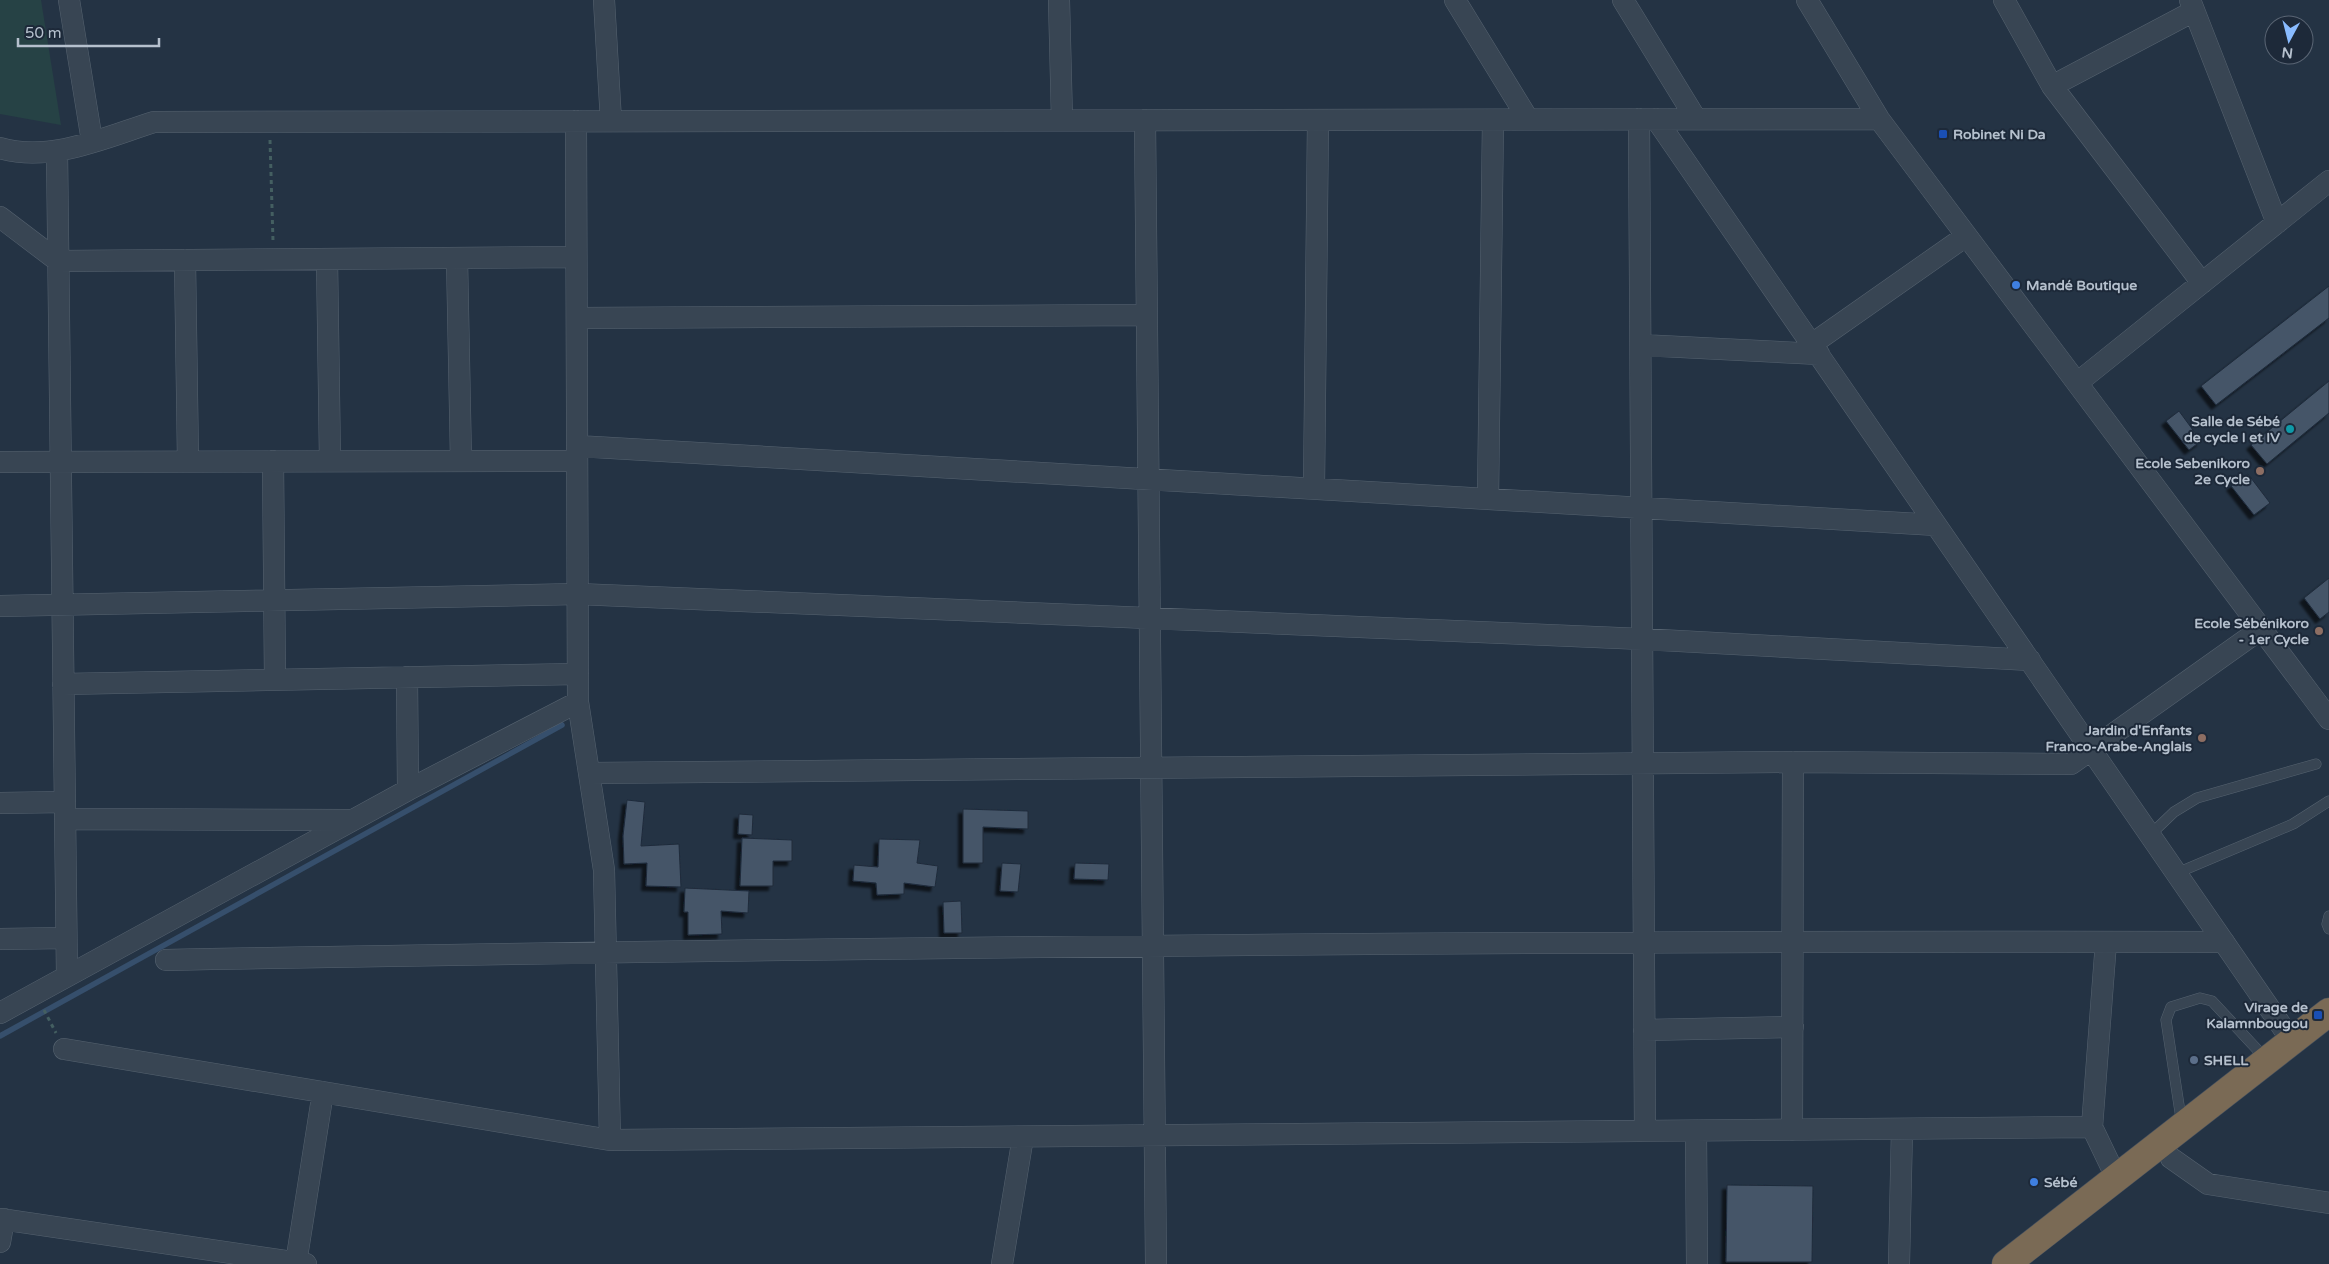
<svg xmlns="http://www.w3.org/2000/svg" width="2329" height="1264" font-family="'Varela Round',sans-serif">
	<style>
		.green { fill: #264245 }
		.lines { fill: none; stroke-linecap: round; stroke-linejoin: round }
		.stream { stroke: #364f6c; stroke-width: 5.5 }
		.building { fill: #445568; stroke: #1f2b3b; filter: url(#shadow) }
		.lane-casing { stroke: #566370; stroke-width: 11 }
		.street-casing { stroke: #566370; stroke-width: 22 }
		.highway-casing { stroke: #434f5e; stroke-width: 29 }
		.path { stroke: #445f61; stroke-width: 3; stroke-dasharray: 4 4; stroke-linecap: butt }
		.lane { stroke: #384553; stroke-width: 10 }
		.street { stroke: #384553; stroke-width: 21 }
		.highway { stroke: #7a6a55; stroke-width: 28 }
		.transit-dot { fill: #1a4fb4; stroke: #1d2939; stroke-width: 2 }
		.shop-dot { fill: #3f7fe0; stroke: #1d2939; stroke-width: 2 }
		.culture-dot { fill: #0f9aa8; stroke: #1d2939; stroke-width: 2 }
		.education-dot { fill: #8d6e63; stroke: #1d2939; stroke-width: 2 }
		.service-dot { fill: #5c6f8a; stroke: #1d2939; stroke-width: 2 }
		.labels { text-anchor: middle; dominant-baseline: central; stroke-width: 4; stroke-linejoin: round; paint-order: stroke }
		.poi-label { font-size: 14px; font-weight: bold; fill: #b5c0cd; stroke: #1d2939; text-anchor: end }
	</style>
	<defs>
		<filter id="shadow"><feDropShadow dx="-4.5" dy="4.5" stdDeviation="1" flood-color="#0009"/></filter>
	</defs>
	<rect width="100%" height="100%" fill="#243344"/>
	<!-- green -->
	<path class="green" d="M0,0h41l20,125 -61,-11z"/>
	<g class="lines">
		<!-- stream -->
		<path class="stream" d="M0,1036l562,-311"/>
	</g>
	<!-- building -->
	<path class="building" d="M2329,286v32l-113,87 -15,-19z
		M2329,381v32l-62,51 -16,-19z
		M2179,411l22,30 -12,9 -23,-29z
		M2248,474l22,29 -16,12 -23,-29z
		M2329,578v34l-9,7 -16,-21z
		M627,800l18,2 -4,44 38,-2 2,43 -35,-1 1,-23 -23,1 -1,-28z
		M963,809l65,2v18l-45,-2v36h-20z
		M739,814l14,1 -1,20 -14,-1z
		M742,838l50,2v21h-19v25h-33z
		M879,839l41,1 -3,23 21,3 -3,21 -31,-4v11l-27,1 -1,-12 -23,-2 1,-16 24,2z
		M1002,863l19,1 -3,28 -18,-1z
		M1075,863l34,1 -1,16 -34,-1z
		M685,888l64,3 -1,22 -27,-2 1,23 -34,1v-23h-4z
		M961,901l1,32h-18l-1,-31z
		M1727,1185l86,1 -1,76h-86z"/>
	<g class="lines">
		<defs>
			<path id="lane" d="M2150,835l24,-23 23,-14 119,-34
				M2177,873l116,-49 36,-23
				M2329,916l-2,8 2,5
				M2182,1125l-16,-105 5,-13 29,-9 12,3 54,58"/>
			<path id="street" d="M69,0l23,141
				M604,0l7,121
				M1059,0l3,120
				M1455,0l73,119
				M1623,0l73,119
				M1807,0l72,119 450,600
				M2004,0l48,86 150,197
				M2190,0l87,223
				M2052,86l142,-75
				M1639,119l6,1012
				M1656,119l636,922
				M1145,120l11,1144
				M576,121l2,581 26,168 6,270
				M0,148c51,15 106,-11 154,-26l1725,-3
				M57,151l10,825
				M0,217l58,44 518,-4
				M457,258l4,203
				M327,259l3,202
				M185,260l3,201
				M577,318l569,-3
				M1812,344l154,-108
				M1641,345l178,9
				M2077,383l252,-202
				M577,446l1359,79
				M273,461l2,218
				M0,462l577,-1
				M1314,488l4,-368
				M1488,499l5,-379
				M0,606l578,-12 1064,45 388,21
				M407,677l1,113
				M63,684l515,-10
				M589,773l1204,-11 278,2 190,-135
				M0,803l65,-1
				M65,819l285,1
				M0,939l66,-1
				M2106,942l-14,185 24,50
				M166,960c686,-13 1372,-20 2058,-18
				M0,1013l408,-223 170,-88
				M1644,1030l149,-3
				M64,1049l546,91 1482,-13
				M1792,1130l1,-368
				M1696,1131l1,133
				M2171,1158l37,26 121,19
				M0,1219l306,45
				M0,1242l4,-23
				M296,1263l27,-171
				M1002,1264l21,-127
				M1899,1264l3,-135"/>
			<path id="highway" d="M2006,1264l323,-252"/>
		</defs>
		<!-- lane casing -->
		<use href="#lane" class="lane-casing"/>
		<!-- street casing -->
		<use href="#street" class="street-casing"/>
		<!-- highway casing -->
		<use href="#highway" class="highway-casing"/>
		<!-- path -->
		<path class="path" d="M270,140l3,101
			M44,1010l12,23"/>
		<!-- lane -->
		<use href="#lane" class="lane"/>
		<!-- street -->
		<use href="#street" class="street"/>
		<!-- highway -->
		<use href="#highway" class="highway"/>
	</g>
	<!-- markers -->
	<g class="transit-dot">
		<rect x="1938" y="129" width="10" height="10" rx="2.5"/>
		<rect x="2313" y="1010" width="10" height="10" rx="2.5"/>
	</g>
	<g class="shop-dot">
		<circle cx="2016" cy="285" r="5"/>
		<circle cx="2034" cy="1182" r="5"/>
	</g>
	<circle class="culture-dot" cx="2290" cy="429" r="5"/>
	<g class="education-dot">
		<circle cx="2260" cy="471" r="5"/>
		<circle cx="2319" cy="631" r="5"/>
		<circle cx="2202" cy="738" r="5"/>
	</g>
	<circle class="service-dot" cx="2194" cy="1060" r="5"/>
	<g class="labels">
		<!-- poi labels -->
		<g class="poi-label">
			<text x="1953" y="134" text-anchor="start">Robinet Ni Da</text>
			<text x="2026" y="285" text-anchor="start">Mandé Boutique</text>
			<text x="2280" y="421">Salle de Sébé<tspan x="2280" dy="16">de cycle I et IV</tspan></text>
			<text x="2250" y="463">Ecole Sebenikoro<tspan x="2250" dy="16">2e Cycle</tspan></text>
			<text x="2309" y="623">Ecole Sébénikoro<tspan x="2309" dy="16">- 1er Cycle</tspan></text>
			<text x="2192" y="730">Jardin d'Enfants<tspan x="2192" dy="16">Franco-Arabe-Anglais</tspan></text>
			<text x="2308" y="1007">Virage de<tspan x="2308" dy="16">Kalamnbougou</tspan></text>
			<text x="2204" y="1060" text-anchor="start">SHELL</text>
			<text x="2044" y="1182" text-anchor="start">Sébé</text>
		</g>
	</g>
	<!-- north arrow -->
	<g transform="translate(2289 40) rotate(187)"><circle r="24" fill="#1d2939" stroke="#5a6574"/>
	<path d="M0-4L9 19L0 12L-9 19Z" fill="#89bbff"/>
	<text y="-8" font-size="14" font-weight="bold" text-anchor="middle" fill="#b5c0cd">N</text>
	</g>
	<!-- scale -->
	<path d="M18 38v8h141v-8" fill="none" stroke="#b5c0cd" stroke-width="2.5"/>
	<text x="25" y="38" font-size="15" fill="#b5c0cd" stroke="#1d2939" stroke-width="4" paint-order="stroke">50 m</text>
</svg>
